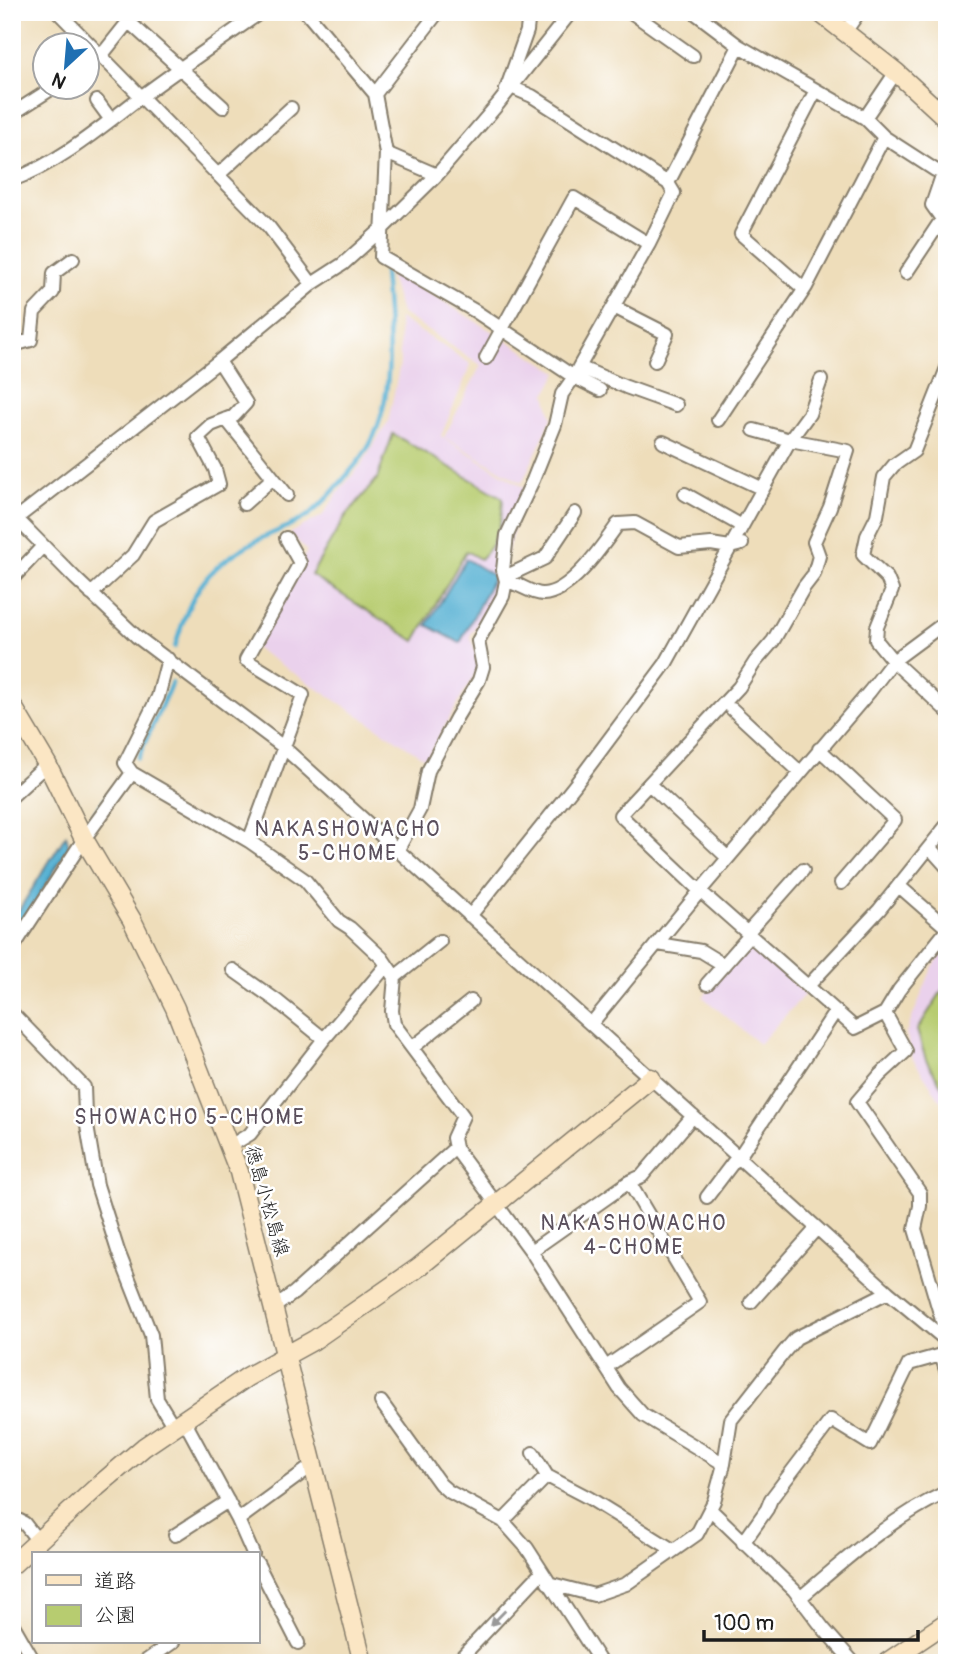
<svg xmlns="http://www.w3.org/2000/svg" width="959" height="1675" font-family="Pangolin,'Klee One',sans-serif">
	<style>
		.built { fill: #ead1ec }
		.green { fill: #b7cc70; stroke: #6a7446; stroke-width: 2 }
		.water { fill: #55b0d3; stroke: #386678; stroke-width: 2 }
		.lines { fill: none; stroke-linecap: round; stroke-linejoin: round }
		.stream { stroke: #55b0d3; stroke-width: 4.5 }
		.street-casing { stroke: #857c6b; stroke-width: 16 }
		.secondary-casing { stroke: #857c6b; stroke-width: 21 }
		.street { stroke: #fff; stroke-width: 12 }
		.secondary { stroke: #fbe6c4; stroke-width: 18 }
		.oneway { fill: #999 }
		.labels { text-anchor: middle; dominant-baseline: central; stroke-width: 5; stroke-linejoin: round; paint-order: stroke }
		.street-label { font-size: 19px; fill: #1c1c1c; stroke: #fff }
		.neighbourhood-label { font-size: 21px; letter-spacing: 2px; fill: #5a4f5c; stroke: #fff }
	</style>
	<rect width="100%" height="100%" fill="#fff"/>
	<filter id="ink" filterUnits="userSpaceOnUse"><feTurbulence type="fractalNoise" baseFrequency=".0143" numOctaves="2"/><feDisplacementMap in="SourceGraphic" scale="14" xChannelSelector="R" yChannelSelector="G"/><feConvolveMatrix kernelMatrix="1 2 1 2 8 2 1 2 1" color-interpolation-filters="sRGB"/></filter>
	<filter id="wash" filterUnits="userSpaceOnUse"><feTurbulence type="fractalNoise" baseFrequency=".00686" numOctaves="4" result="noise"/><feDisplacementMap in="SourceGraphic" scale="28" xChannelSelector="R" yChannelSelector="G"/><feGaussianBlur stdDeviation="1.57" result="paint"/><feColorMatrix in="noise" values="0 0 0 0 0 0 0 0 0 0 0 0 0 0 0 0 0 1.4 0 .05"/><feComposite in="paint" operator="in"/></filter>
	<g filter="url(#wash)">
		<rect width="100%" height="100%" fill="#eeddba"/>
		<!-- built -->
		<path class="built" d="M387,267l171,105 -12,22 6,24 -30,65 -78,-46 37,-72 -80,-52z
			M399,318l72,46 -30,72 84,52 -27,98 -28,50 10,29 -54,94 -171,-111 52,-97 -17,-18 32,-17 21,-30 19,-22 26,-42 12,-58z
			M749,943l56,51 -46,50 -56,-47z
			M947,947v163l-34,-51 -7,-26 26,-65z"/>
		<!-- green -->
		<path class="green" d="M393,434l110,64c-1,24 -5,43 -23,61l-14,-8 -51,90 -104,-66 34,-58 32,-38z
			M947,983v111l-21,-34 -9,-30z"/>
		<!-- water -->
		<path class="water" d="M466,559l28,17 -34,67 -33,-18z
			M66,835l3,11 -57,96v-21z"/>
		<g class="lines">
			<!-- stream -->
			<path class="stream" d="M175,647c17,-59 33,-83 89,-110 15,-7 30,-12 43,-21 13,-9 24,-22 34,-34 10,-12 22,-24 29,-38 27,-51 18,-117 14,-172
				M138,758l34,-76
				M90,819l26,-34"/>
		</g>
	</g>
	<g filter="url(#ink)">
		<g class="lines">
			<defs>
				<path id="street" d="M58,12l211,215 43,57
					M306,12l69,82 11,59 -5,104 94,54 99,66 5,-10 47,20 50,18
					M631,12l62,44
					M129,22l94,85
					M845,32l14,-20
					M739,46l126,72
					M101,56l35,-44
					M511,87l21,9 136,87
					M506,90l21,-59 2,-19
					M375,94l63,-82
					M97,101l14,19
					M936,109l11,-14
					M12,114l36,-23
					M884,137l51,33 12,4
					M386,153l51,22
					M218,175l73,-67
					M12,180c49,-18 89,-53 130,-84 39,-29 79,-56 119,-84
					M906,273l36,-54 -10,-14 11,-32
					M804,289l-63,-55 75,-144
					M614,307l53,27 -12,27
					M12,348l5,-4 14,-4 3,-28 19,-20 1,-19 19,-14
					M486,358l88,-160 75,46
					M579,367l70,-123 25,-51 -6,-10 71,-137 -45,-34
					M947,368l-33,83 -20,14 -10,12 -7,39 -10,20 -4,19 24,23 5,12 -15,37 -1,13 17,21 54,50
					M226,419l61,76
					M718,420l88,-133 78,-150 -19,-19 31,-46
					M754,430l36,10 58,11 -18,56 -16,35 5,14 -5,18 -10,13 -31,54 -18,21 -16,25 -119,128 80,76 155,137 30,-15
					M663,442l100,47
					M685,494l57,32
					M244,504l29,-26
					M12,514l64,65 60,57 146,110 606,546 59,49
					M13,521l206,-160 93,-77 31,-20 40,-36 54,-53 61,-71 73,-92
					M505,577l40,-19 30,-45
					M12,579l31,-33
					M506,581c13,2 25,13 37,13 28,-1 60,-49 75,-70l17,-1 44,24 32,-3 19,3 12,-3
					M91,594l42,-39 21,-34 65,-37 -4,-15 -17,-32 13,-12 23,-9 12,-13 -27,-42
					M732,709l68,63
					M819,749l76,71 -54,63
					M132,773l117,68 56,39 34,41 11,7 32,30 13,19 -3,34 2,13 69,92 -10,22 2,10 76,103 88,137 24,27 81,49
					M649,784l79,74
					M12,796l35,-32
					M249,841l54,-146 -57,-35 54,-97 -14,-25
					M930,848l17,19
					M397,851l23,-42 8,-38 28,-53 23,-38 4,-13 -5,-26 25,-45 3,-15 -3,-11 4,-35 26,-55 22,-55 7,-31 12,-17 26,13
					M899,886l48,42
					M470,916l105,-131 91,-122 124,-223 19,-26 12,-34
					M947,930l-48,60 -14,23 21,38 -26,24 -23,27 63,91v13l-5,23 32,108
					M747,933l56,-63
					M658,944l43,7 23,14
					M12,949l72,-110 48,-66 -7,-10 33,-66 10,-38
					M233,970l44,31 47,38
					M395,977l45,-36
					M707,984l43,-49
					M808,986l71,-76 68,-85
					M12,1013l72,74 1,27 12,71 21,66 33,84 6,64 17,28
					M591,1024l109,-133 170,-200 23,-30 54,-40
					M412,1048l59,-47
					M230,1146l20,-12 74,-95 63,-74
					M739,1157l96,-145
					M707,1197l31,-41
					M531,1251l98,-69 13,-6 51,-60
					M751,1302l66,-74
					M274,1307l20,-14 161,-145
					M944,1350l-3,5 6,18
					M606,1367l94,-65 -71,-120
					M381,1402l59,82 8,7 55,30 24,27 74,115
					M184,1420l54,100 15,34
					M533,1453l14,23
					M711,1510l83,80 29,38 31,35
					M12,1517l12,6 14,18
					M238,1520l75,-55
					M503,1521l44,-45 42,22 84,52
					M175,1535l53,-34
					M743,1543l24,-34 4,-10 60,-79 39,24 39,-80 32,-9
					M257,1563l41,80
					M548,1583l46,12 32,-11 71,-50 17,-33 10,-37 7,-44 53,-68 12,-14 92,-46
					M800,1598c46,-39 92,-81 147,-106
					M12,1623l23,40
					M143,1663l30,-21
					M456,1663l85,-90"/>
				<path id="secondary" d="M819,12l77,60 51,47
					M12,705l35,59 37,75 48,81 43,88 64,164 124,491
					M12,1565l85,-78 47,-40 103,-70 67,-37 105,-73 232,-189
					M886,1663l61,-41"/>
			</defs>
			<!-- street casing -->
			<use href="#street" class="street-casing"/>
			<!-- secondary casing -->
			<use href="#secondary" class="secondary-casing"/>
			<!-- street -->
			<use href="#street" class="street"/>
			<!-- secondary -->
			<use href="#secondary" class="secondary"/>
		</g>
		<!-- one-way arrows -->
		<defs><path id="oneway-solid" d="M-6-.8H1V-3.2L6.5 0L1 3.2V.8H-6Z" transform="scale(1.75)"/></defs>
		<use class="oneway" href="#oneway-solid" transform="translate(498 1618) rotate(134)"/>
	</g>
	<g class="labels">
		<!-- street labels -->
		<g class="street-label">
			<text transform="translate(267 1201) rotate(74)">徳島小松島線</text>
		</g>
		<!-- neighbourhood labels -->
		<g class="neighbourhood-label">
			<text x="348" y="829">NAKASHOWACHO<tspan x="348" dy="24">5-CHOME</tspan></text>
			<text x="190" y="1117">SHOWACHO 5-CHOME</text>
			<text x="634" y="1223">NAKASHOWACHO<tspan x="634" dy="24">4-CHOME</tspan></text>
		</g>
	</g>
	<!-- margin -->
	<rect width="959" height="1675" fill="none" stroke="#fff" stroke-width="42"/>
	<!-- legend -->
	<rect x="32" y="1552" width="228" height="91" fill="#ffffff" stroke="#a4a4a4" stroke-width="2"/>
	<rect x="46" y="1575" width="35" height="10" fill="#fbe6c4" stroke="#a4a4a4" stroke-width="2"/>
	<text x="94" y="1588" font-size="21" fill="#1c1c1c">道路</text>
	<rect x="46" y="1605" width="35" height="21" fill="#b7cc70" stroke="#a4a4a4" stroke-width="2"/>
	<text x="94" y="1622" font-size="21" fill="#1c1c1c">公園</text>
	<!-- north arrow -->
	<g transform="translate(66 66) rotate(206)"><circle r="33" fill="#ffffff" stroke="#a4a4a4" stroke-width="2"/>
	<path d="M0-5L12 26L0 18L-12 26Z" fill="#1f6fb2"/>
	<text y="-10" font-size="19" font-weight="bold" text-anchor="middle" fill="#1c1c1c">N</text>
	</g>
	<!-- scale -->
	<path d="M704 1630v10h214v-10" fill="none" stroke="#1c1c1c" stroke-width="3.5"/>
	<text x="714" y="1630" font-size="21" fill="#1c1c1c" stroke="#ffffff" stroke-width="5" paint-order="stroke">100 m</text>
</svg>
